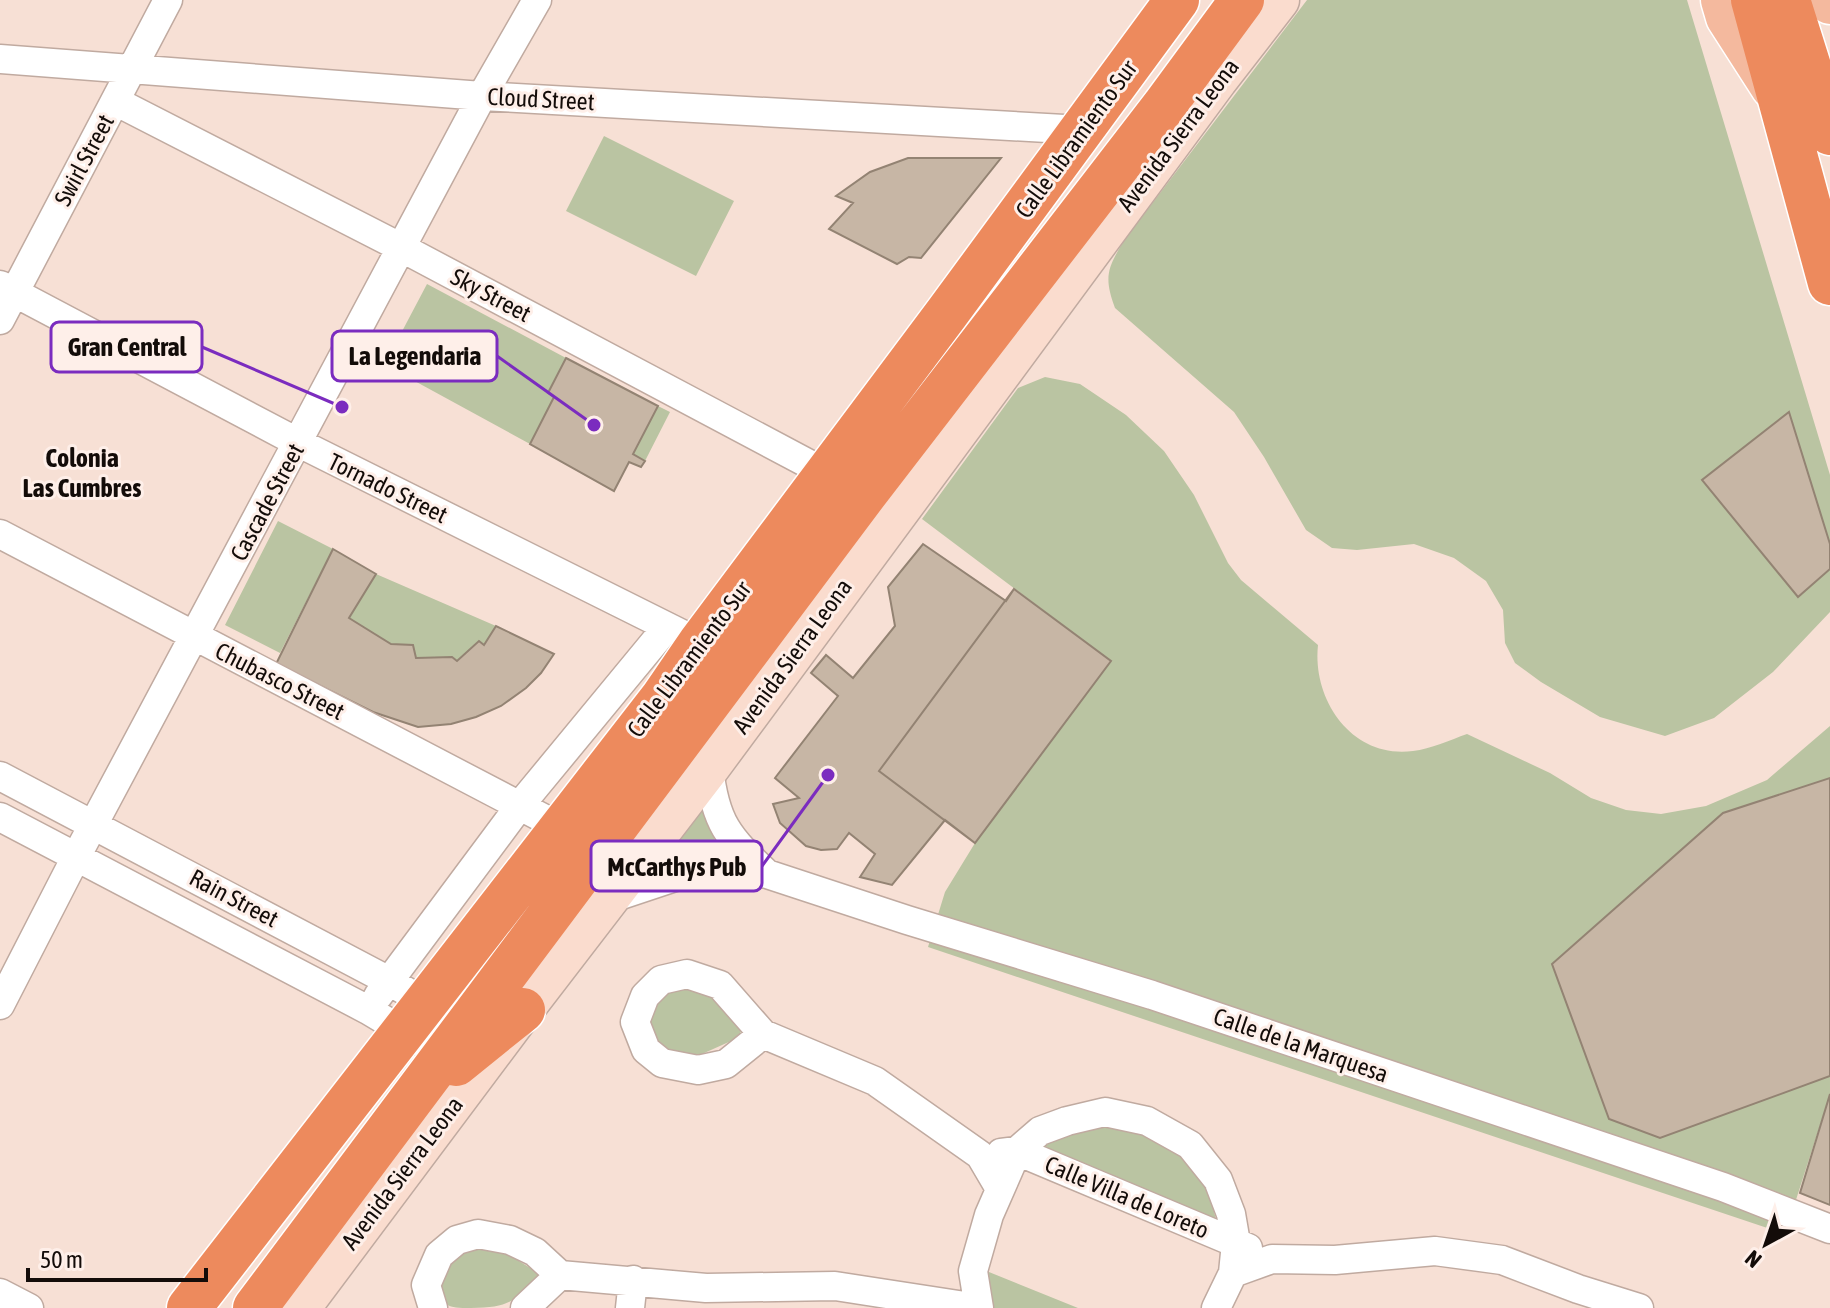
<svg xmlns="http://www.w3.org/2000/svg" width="1830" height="1308" font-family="'Asap Condensed',sans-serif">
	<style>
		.green { fill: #bac4a2 }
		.building { fill: #c7b6a5; stroke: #938373; stroke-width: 2 }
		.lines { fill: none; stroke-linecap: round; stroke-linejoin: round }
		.street-casing { stroke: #c0aaa0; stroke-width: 31 }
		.secondary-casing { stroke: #c0aaa0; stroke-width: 43 }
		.primary-casing { stroke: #fff; stroke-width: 47 }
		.highway-casing { stroke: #fff; stroke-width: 47 }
		.street { stroke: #fff; stroke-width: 28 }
		.secondary { stroke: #fadcce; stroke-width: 40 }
		.primary { stroke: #f4b99e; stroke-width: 44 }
		.highway { stroke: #ed8a5d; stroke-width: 44 }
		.labels { text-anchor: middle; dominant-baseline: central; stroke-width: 6; stroke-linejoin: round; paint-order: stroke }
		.street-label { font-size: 24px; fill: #130c09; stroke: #feefe9 }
		.neighbourhood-label { font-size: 26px; font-weight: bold; fill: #130c09; stroke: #feefe9 }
		.leader { fill: none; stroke: #7b2cbf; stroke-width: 3 }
		.callout-dot { fill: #7b2cbf; stroke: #feefe9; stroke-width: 3 }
		.callout { fill: #feefe9; stroke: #7b2cbf; stroke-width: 3 }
		.callout-label { font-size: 26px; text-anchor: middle; font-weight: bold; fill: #130c09 }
	</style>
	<rect width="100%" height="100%" fill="#f7e0d5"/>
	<!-- green -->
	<path class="green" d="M1307,0h380l143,475v137l-57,60 -59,46 -49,18 -65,-19 -59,-35 -26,-19 -10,-20 -2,-33 -17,-29 -32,-23 -40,-14 -57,6 -25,-2 -26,-18 -42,-73 -30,-45 -119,-104c-12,-32 -7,-41 10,-69z
		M604,136l130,65 -38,75 -130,-65z
		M427,284l139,74 -18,35 6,4 -24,47 -152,-83 13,-25 7,3z
		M1045,377l35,7 46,31 38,36 30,44 34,68 13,17 77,65c-6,55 34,114 95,106 18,-2 37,-11 54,-17l83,39 41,25 35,12 35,4 45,-8 61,-26 63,-54v368l-45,140 -857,-287 17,-55 30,-49 136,-182 -189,-142 96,-131z
		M658,406l12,6 -25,49 -12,-7z
		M278,521l55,28 -53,104 -55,-28z
		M376,574l120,52 -12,19 -5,-4 -22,20 -5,-4 -36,1 -3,-13 -22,-1 -42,-26z
		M700,797l21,61 -75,13z
		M682,985l35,14 25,23 -2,15 -38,17h-33l-18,-15 -6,-24 15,-23z
		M1101,1121l39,6 55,38 16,34 6,25 -178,-73 27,-22z
		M461,1245l42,6 40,25c-29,24 -32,32 -72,32 -25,0 -26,-1 -37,-23z
		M984,1270l94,38h-91z"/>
	<!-- building -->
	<path class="building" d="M908,158h93l-80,100 -12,-1 -12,7 -68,-35 24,-26 -17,-7 34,-24z
		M566,358l92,48 -25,48 12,7 -4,6 -12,-5 -15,29 -84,-47 24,-47 -6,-4z
		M1789,412l41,132v25l-32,28 -96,-117z
		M923,544l83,57 8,-12 97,72 -136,182 -30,-23 -53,65 -32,-8 15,-23 -26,-21 -12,16 -16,1 -15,-4 -26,-23 -7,-19 26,-6 -24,-20 63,-82 -27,-23 15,-18 27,23 42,-52 -7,-39z
		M333,549l43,25 -27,44 42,26 22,1 3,13 36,-1 5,4 22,-20 5,4 12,-19 58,28 -13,19 -15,15 -25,18 -25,11 -25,7 -33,3 -45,-15 -97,-48z
		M1014,589l97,72 -136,182 -96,-72z
		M1830,778v298l-170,62 -51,-19 -57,-155 171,-151z
		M1830,1094v111l-30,-12z"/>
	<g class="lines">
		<defs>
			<path id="street" d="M0,59l482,37 600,34
				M115,101l287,147 437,232
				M0,285l299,158 413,206
				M0,320l168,-320
				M0,534l560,293
				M0,776l389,205 50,30
				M0,817l368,193 75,45
				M767,874l140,46 245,75 571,192 107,42
				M609,899l69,-23 53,-8 36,6c-39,-37 -52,-51 -58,-106
				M378,996l143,-192 146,-177
				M0,1005l76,-148 406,-761 55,-96
				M763,1034l-37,30 -28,6 -36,-7 -16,-13 -11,-28 10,-26 16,-16 26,-6 33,11 43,49 112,47 105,74 20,34
				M1001,1153l16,-2 231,97
				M1233,1273l39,-14 63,1 100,-9 67,9 76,29 61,19
				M0,1293l29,15
				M433,1308l-7,-23 13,-30 18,-15 21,-6 32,6 25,12 25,23 146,13 129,-2 143,22
				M525,1308l35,-33
				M630,1308l3,-28
				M979,1308l-6,-37 16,-56 28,-64 23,-20 27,-10 38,-9 42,9 43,24 28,35 13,34 5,29 -3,30 -17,35"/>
			<path id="secondary" d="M300,1308l223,-298 186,-242 508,-688 62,-80"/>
			<path id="primary" d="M1723,0l5,17 45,70
				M1829,0l1,2"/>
			<path id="highway" d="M1753,0l77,283
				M1788,0l42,133
				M456,1064l67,-54
				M189,1308l474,-611 37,-54 247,-330 230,-313
				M255,1308l610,-814 299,-388 78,-106"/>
		</defs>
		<!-- street casing -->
		<use href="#street" class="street-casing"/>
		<!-- secondary casing -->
		<use href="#secondary" class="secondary-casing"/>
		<!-- primary casing -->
		<use href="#primary" class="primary-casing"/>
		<!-- highway casing -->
		<use href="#highway" class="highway-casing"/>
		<!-- street -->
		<use href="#street" class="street"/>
		<!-- secondary -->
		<use href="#secondary" class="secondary"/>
		<!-- primary -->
		<use href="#primary" class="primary"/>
		<!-- highway -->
		<use href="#highway" class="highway"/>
	</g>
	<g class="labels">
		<!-- street labels -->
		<g class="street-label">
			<text transform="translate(541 99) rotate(3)">Cloud Street</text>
			<text transform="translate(1178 135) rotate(-53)">Avenida Sierra Leona</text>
			<text transform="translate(1076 139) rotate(-54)">Calle Libramiento Sur</text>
			<text transform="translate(84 160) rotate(-62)">Swirl Street</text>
			<text transform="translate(491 295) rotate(28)">Sky Street</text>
			<text transform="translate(388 488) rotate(26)">Tornado Street</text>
			<text transform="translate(267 502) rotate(-62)">Cascade Street</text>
			<text transform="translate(792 656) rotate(-54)">Avenida Sierra Leona</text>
			<text transform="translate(689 659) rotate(-53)">Calle Libramiento Sur</text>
			<text transform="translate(280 681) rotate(27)">Chubasco Street</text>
			<text transform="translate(234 898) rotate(28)">Rain Street</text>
			<text transform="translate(1301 1045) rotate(19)">Calle de la Marquesa</text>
			<text transform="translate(402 1173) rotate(-53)">Avenida Sierra Leona</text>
			<text transform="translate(1127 1197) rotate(23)">Calle Villa de Loreto</text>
		</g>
		<!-- neighbourhood labels -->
		<g class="neighbourhood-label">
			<text x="82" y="458">Colonia<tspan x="82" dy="30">Las Cumbres</tspan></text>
		</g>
	</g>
	<!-- callouts -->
	<path class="leader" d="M342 407L202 347M594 425L497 356M828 775L762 866"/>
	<g class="callout-dot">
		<circle cx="342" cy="407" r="8"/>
		<circle cx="594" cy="425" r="8"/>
		<circle cx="828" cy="775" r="8"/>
	</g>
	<g class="callout">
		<rect x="51" y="322" width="151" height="50" rx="8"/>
		<rect x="332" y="331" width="165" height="50" rx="8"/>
		<rect x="591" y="841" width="171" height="50" rx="8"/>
	</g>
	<g class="callout-label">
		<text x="127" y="356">Gran Central</text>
		<text x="415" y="365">La Legendaria</text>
		<text x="677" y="876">McCarthys Pub</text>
	</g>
	<!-- north arrow -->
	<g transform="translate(1766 1244) rotate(220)" stroke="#feefe9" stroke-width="6" paint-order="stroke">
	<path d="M0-6L14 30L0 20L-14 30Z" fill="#130c09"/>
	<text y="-12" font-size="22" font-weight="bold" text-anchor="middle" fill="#130c09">N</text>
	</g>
	<!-- scale -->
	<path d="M28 1268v12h178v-12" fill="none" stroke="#130c09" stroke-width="4"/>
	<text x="40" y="1268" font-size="24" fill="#130c09" stroke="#feefe9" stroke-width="6" paint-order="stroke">50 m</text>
</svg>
